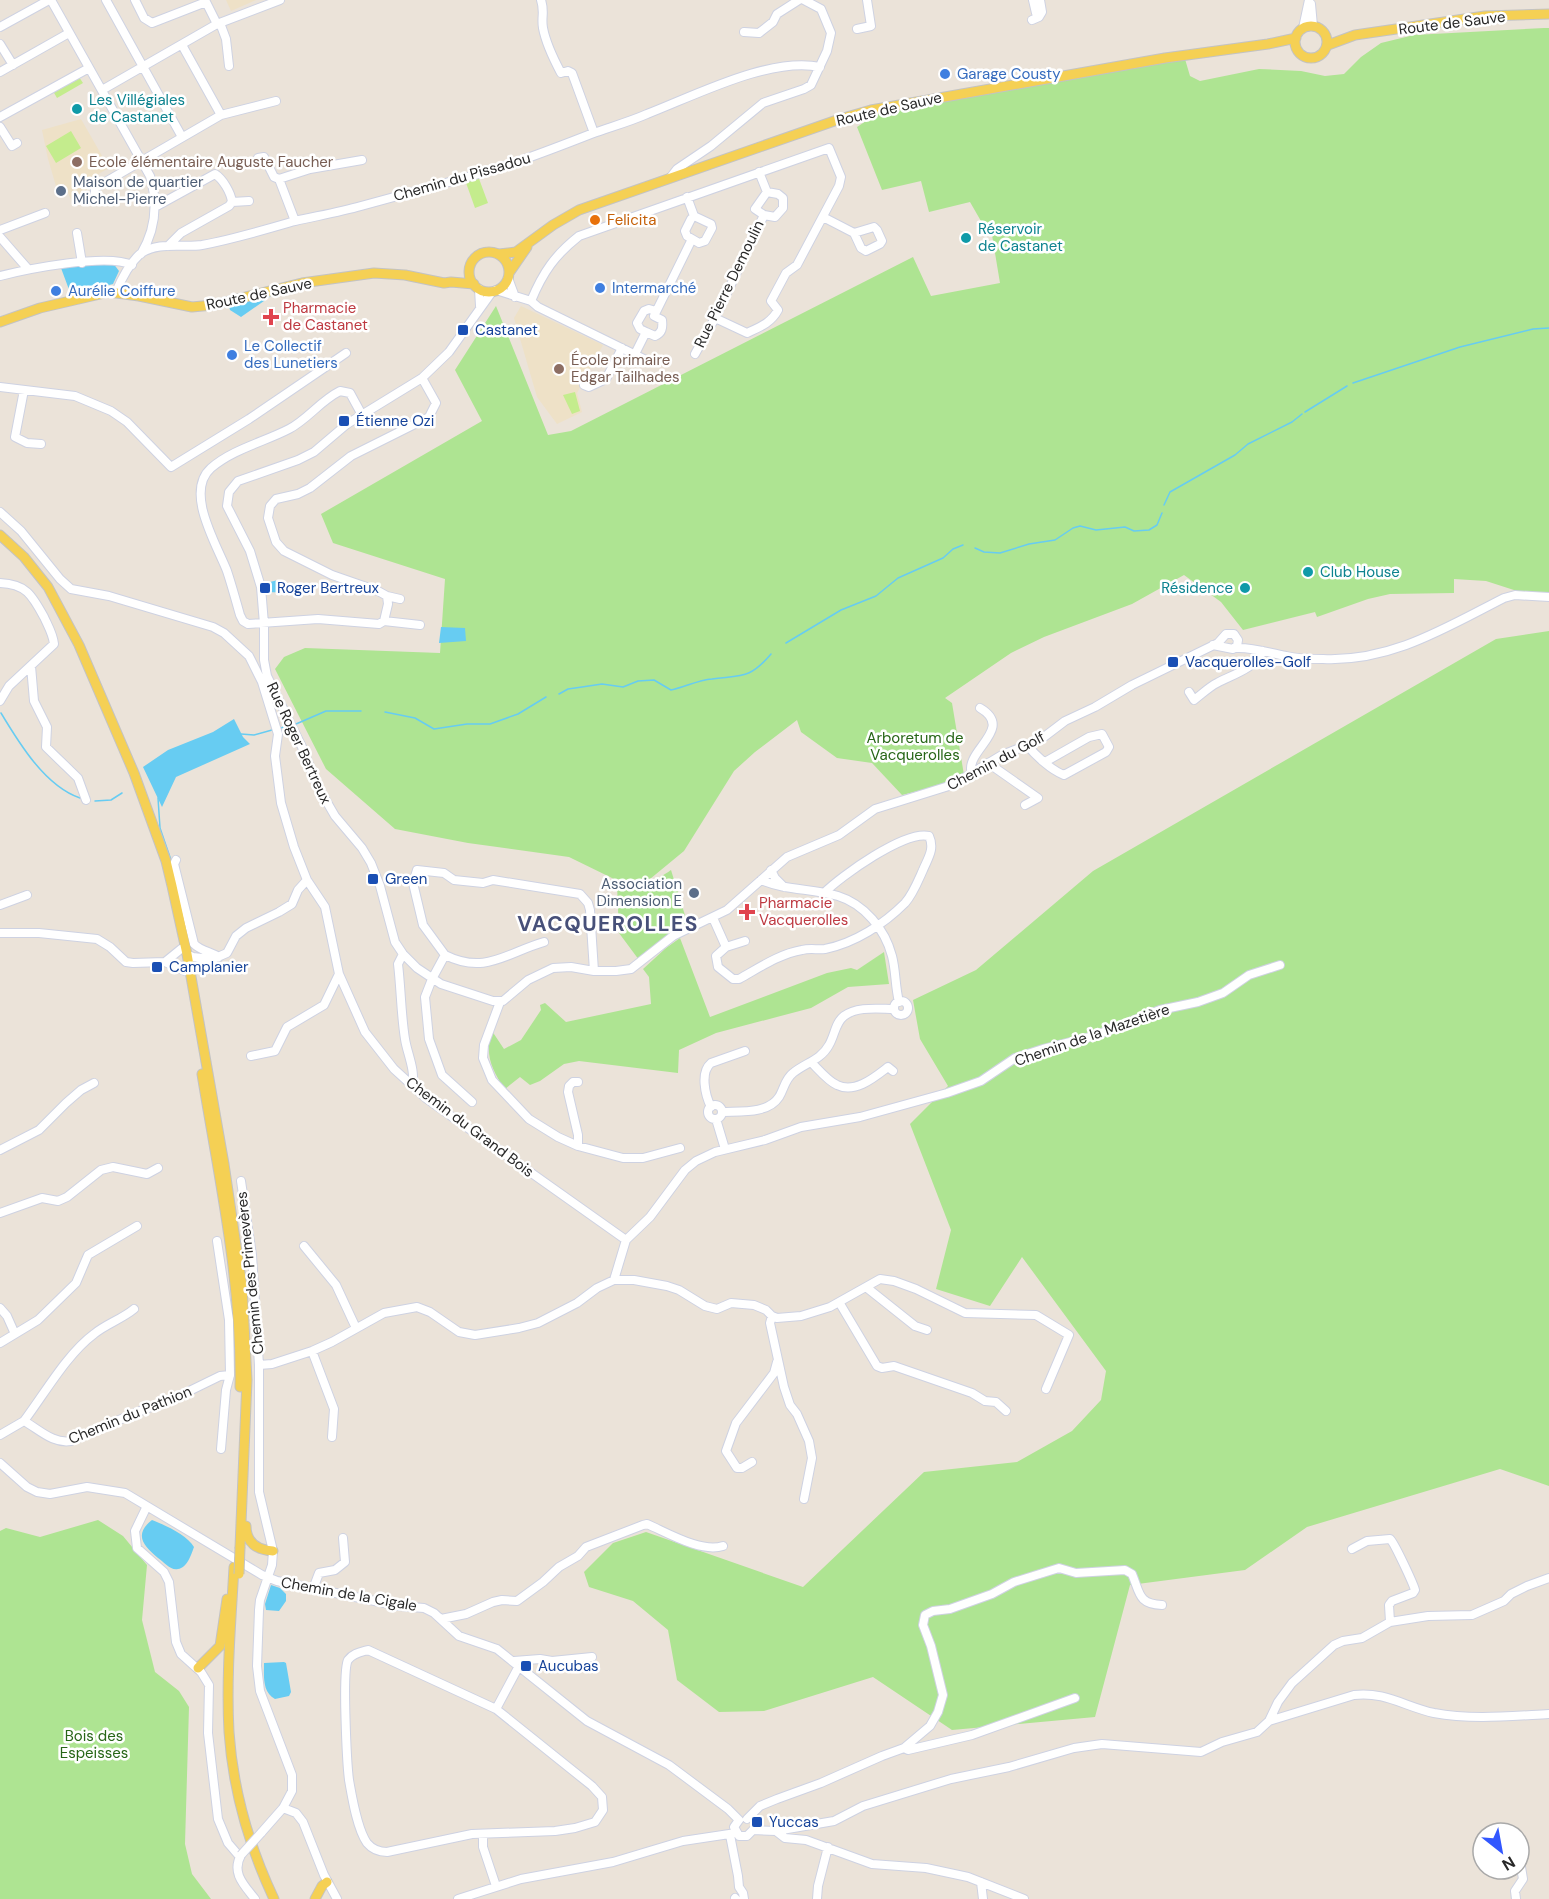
<svg xmlns="http://www.w3.org/2000/svg" width="1549" height="1899" font-family="'DM Sans',sans-serif">
	<style>
		.education { fill: #eee1c7 }
		.green { fill: #aee492 }
		.pitch { fill: #c4ec8d }
		.water { fill: #67ccf2 }
		.lines { fill: none; stroke-linecap: round; stroke-linejoin: round }
		.stream { stroke: #67ccf2; stroke-width: 1.5 }
		.minor-casing { stroke: #ced2e2; stroke-width: 10 }
		.major-casing { stroke: #c3c3c3; stroke-width: 11 }
		.minor { stroke: #fff; stroke-width: 8 }
		.major { stroke: #f5d054; stroke-width: 9 }
		.minor-bridge-casing { stroke: #ced2e2; stroke-width: 10; stroke-linecap: butt }
		.major-bridge-casing { stroke: #c3c3c3; stroke-width: 11; stroke-linecap: butt }
		.minor-bridge { stroke: #fff; stroke-width: 8 }
		.major-bridge { stroke: #f5d054; stroke-width: 9 }
		.shop-dot { fill: #3f7fe0; stroke: #fff; stroke-width: 2 }
		.culture-dot { fill: #0f9aa8; stroke: #fff; stroke-width: 2 }
		.education-dot { fill: #8d6e63; stroke: #fff; stroke-width: 2 }
		.service-dot { fill: #5c6f8a; stroke: #fff; stroke-width: 2 }
		.food-dot { fill: #e8710a; stroke: #fff; stroke-width: 2 }
		.health-dot { fill: #e0444e; stroke: #fff; stroke-width: 2 }
		.transit-dot { fill: #1a4fb4; stroke: #fff; stroke-width: 2 }
		.labels { text-anchor: middle; dominant-baseline: central; stroke-width: 5; stroke-linejoin: round; paint-order: stroke }
		.street-label { font-size: 15px; fill: #282828; stroke: #fff }
		.shop-label { font-size: 15px; fill: #366cbe; stroke: #fff; text-anchor: start }
		.culture-label { font-size: 15px; fill: #0d838f; stroke: #fff; text-anchor: start }
		.education-label { font-size: 15px; fill: #785e54; stroke: #fff; text-anchor: start }
		.service-label { font-size: 15px; fill: #4e5e75; stroke: #fff; text-anchor: start }
		.food-label { font-size: 15px; fill: #c56008; stroke: #fff; text-anchor: start }
		.health-label { font-size: 15px; fill: #be3a42; stroke: #fff; text-anchor: start }
		.transit-label { font-size: 15px; fill: #164399; stroke: #fff; text-anchor: start }
		.park-label { font-size: 15px; fill: #276617; stroke: #fff }
		.district-label { font-size: 21px; font-weight: bold; letter-spacing: 1.5px; fill: #475079; stroke: #fff }
	</style>
	<rect width="100%" height="100%" fill="#ebe3d9"/>
	<!-- education -->
	<path class="education" d="M226,0h30l-25,11z
		M81,119l28,49 -23,13 4,5 -6,6 4,8 -15,4 -9,-20 -8,2 -8,-27 -6,-29z
		M521,306l82,39 -26,48 5,19 -25,12 -20,-27 -23,-79z"/>
	<!-- green -->
	<path class="green" d="M1544,28h5v566l-32,-3 -31,-10 -32,-2v14l-64,1 -22,5 -51,18 -2,-5 -72,18 -22,-28 -37,-27 -52,29 -88,33 -33,16 -66,45 7,5 12,72 -14,8 -48,12 -30,-32 -35,-5 -36,-26 -4,-12 -42,32 -21,19 -50,80 -34,28 -25,1 -11,-1 -45,-22 -101,-14 -73,-14 -69,-60 -51,-100 9,-12 21,-9 135,5 5,-74 -112,-36 -12,-29 161,-93 -27,-51 41,-64 52,129 23,-4 342,-174 18,39 69,-13 -8,-48h-3l-19,-33 -41,10 -8,-31 -39,9 -25,-63 21,-14 307,-54 5,17 10,5 59,-12 42,2 24,5 19,-2 17,-17 20,-14 33,-8z
		M1549,631v855l-49,-17 -193,58 -62,43 -115,15 -35,132 -143,13 -79,-53 -109,34 -45,1 -42,-32 -9,-50 -35,-29 -44,-14 -5,-15 29,-29 33,-11 157,55 121,-115 93,-10 55,-31 29,-31 5,-29 -84,-114 -32,49 -54,-17 15,-59 -41,-106 38,-38 -28,-47 -7,-39 63,-30 117,-99 403,-232z
		M671,870l17,55 -27,15 -22,20 -20,-27 -2,-49c27,1 31,2 54,-14z
		M680,938l30,79 117,-44 24,-5 6,2 27,-18 5,32 -41,3 -37,21 -95,25 -37,17 -1,23 -99,-12 -15,3 -24,17 -10,4 -10,-8 -15,12c-13,-18 -21,-36 -13,-58l12,18 17,-9 20,-30 -1,-5 5,-2 21,19 85,-18 -2,-27 -6,-8 23,-21z
		M98,1520l25,16 24,29 -5,55 13,52 24,19 10,16 -4,137 7,30 19,25h-211v-368l6,-3 34,9z"/>
	<!-- pitch -->
	<path class="pitch" d="M79,77l4,6 -26,15 -4,-7z
		M71,131l10,17 -25,15 -10,-17z
		M478,176l10,27 -13,5 -10,-28z
		M575,392l5,19 -8,3 -9,-19z"/>
	<!-- water -->
	<path class="water" d="M113,263l6,8 -6,13 -42,11 -10,-27z
		M271,296l-30,21 -11,-7 -1,-4z
		M278,580l13,13 -24,-1 -1,-9z
		M441,627l24,1 1,13 -27,2z
		M234,719l9,18 7,7 -74,33 -14,30 -19,-40 25,-17 45,-18z
		M152,1520c13,5 35,15 42,27 -3,8 -7,21 -16,22 -7,2 -14,-7 -20,-11 -14,-12 -25,-23 -6,-38z
		M271,1585l9,3 6,6v7l-7,10 -13,-1 -1,-6z
		M284,1662l2,1 5,29 -2,4 -14,3c-13,-7 -11,-23 -11,-36z"/>
	<g class="lines">
		<!-- stream -->
		<path class="stream" d="M1353,383l107,-36 73,-18 16,-1
			M1305,412l42,-26
			M1164,505l6,-13 65,-37 13,-11 44,-22 10,-8
			M975,548l9,4 16,1 29,-9 26,-4 18,-12 7,-2 16,4 29,-3 9,4 15,-1 8,-5 5,-12
			M786,643l55,-33 35,-14 22,-18 45,-20 10,-9 10,-4
			M559,694l9,-5 14,-2 20,-3 21,3 15,-6 16,-1 17,10c14,-3 27,-10 41,-11 30,-4 38,0 59,-25
			M385,712l30,6 19,11 33,-5h23l28,-10 28,-17
			M1,713c18,30 44,73 79,85
			M296,724l30,-13h35
			M281,728l5,-2
			M241,734l13,1 18,-5
			M158,798l2,30 12,35
			M95,801l16,-1 11,-7"/>
		<defs>
			<path id="minor" d="M51,0l99,176c8,27 6,53 -9,78
				M106,0l76,137
				M135,0l9,18 8,5 54,-21
				M205,0l12,24
				M541,0c4,12 0,17 2,28 3,16 10,30 18,45l7,-2 4,2 22,60
				M1033,0l3,13 3,2
				M1311,4l2,22
				M1032,20l7,-3 3,-5 -2,-12
				M220,23l6,16 3,27
				M0,27l49,-27
				M1303,28l6,-28
				M857,29l14,-3 -4,-26
				M744,32l15,1 14,-11 4,-8 22,-14
				M0,44l13,21
				M0,72l69,-39
				M102,90l115,-66 63,-24
				M221,115l55,-14
				M0,117l89,-49
				M0,127l12,19 5,-3
				M258,158l6,-1 10,20 5,2 16,42
				M759,172l8,20 11,2 5,4v10l-8,9 -11,-2
				M670,178l7,-9 34,-23 52,-43 41,-14 7,-4 16,-34 4,-18 -10,-24 -17,-9
				M279,179l31,-10 52,-9
				M95,195v-7l126,-73 -39,-70
				M687,197l7,19
				M232,202l17,-1
				M155,207l60,-33c8,5 16,19 17,28l-3,4 -48,27 -13,13
				M694,216l17,8 1,4 -7,13 -6,2 -12,-7 -2,-5 6,-12z
				M823,217l31,16 7,15 5,3 14,-7 2,-3 -5,-11 -3,-3 -20,6
				M0,230l45,-17
				M77,233l5,30
				M0,237l28,32
				M0,276c28,-7 107,-23 132,-11
				M508,278l7,19
				M479,289l1,17
				M496,290l35,11 7,6 110,54
				M116,292c5,-12 14,-29 24,-38 18,-13 43,-6 62,-9 32,-6 62,-15 93,-24 22,-5 45,-9 66,-15 30,-8 59,-16 88,-24 49,-12 96,-30 142,-48 19,-7 38,-12 56,-20 47,-18 124,-58 173,-47
				M492,292l-43,60 -27,26 -75,46 -33,28 -16,8 -60,21 -9,11 -2,14 23,45 11,36 3,37v36l3,16 35,71 15,38 18,31 27,32 9,15 9,23 15,56 8,12 14,14 24,16 52,17h10l25,-21 25,-12 18,-1 23,4h22l15,-2 42,-33 54,-26 60,-53 52,-22 36,-26 77,-24 50,-30 38,-15 25,-19 30,-14 37,-22 86,-42 8,-9h8l4,6 -1,6 -4,3 -20,-4
				M531,301c12,-29 24,-46 48,-65l250,-88 12,29 -2,9 -42,79 -11,8 -15,28 7,9c-7,13 -18,17 -31,23l-32,-15
				M646,332l-6,-3 -3,-6 7,-12 5,-2 7,2
				M635,354l11,-22 9,4c7,-3 8,-8 7,-16l-8,-4 38,-77
				M695,354l20,-36 49,-103 -9,-6 12,-17
				M584,385l5,2 17,-8 16,-31
				M0,387l75,9 36,15 16,11 44,45 78,-48 97,-66
				M24,390l-9,47 12,6 14,1
				M362,415l-12,-22 -10,-2c-20,10 -32,28 -51,38 -25,13 -56,20 -78,39 -27,24 6,77 16,103 5,15 9,30 13,44l3,6 5,3 70,-5 61,5 5,-3 36,4
				M0,512l21,19 39,48 11,10 38,7 104,31 11,6 25,23 13,26 16,52 -3,22 6,47 13,44 13,33 18,27 14,67 26,58 29,37 33,30 199,141
				M0,583c26,1 32,12 44,34 4,9 9,17 10,27l-45,42 -9,15
				M387,596l13,3
				M384,621l4,-17 -1,-8 -9,-5 -46,-16 -48,-24 -8,-9 -8,-24 2,-12 6,-7 22,-5 12,-6 41,-32 78,-39 7,-14 -14,-25
				M1236,648c17,-1 33,5 50,8 12,3 24,3 37,3 68,3 122,-31 181,-61l11,-3 34,2
				M31,666l3,35 13,26 -1,20 32,31 8,22
				M1189,692l5,8c8,-6 15,-13 23,-17 17,-9 37,-14 46,-32
				M1027,745c9,11 24,25 37,30l42,-23 3,-5 -7,-13 -13,3 -44,25
				M988,763l50,35 -13,7
				M972,774c-9,-23 44,-45 8,-66
				M176,860l-2,4 20,80c7,7 17,8 25,13
				M771,870l4,8 9,9
				M761,880c26,11 51,8 77,16 26,8 47,33 54,60 4,15 3,30 7,46
				M0,905l27,-10
				M713,918l13,29 19,-6
				M0,933h39l58,6 13,8 16,15 7,1 32,-1 20,9
				M726,947l-10,9 2,11 15,12h6c20,-11 40,-25 63,-29 8,-2 16,0 23,-1 30,-6 59,-25 80,-46 8,-9 13,-22 18,-33 5,-12 12,-21 6,-34 -24,-6 -88,40 -105,57
				M187,954l6,3 17,2
				M403,954l-5,10c3,25 3,50 7,75 2,14 11,32 7,46
				M445,955c40,20 61,-2 99,-13
				M165,962l16,-13
				M190,973l9,-8 28,-12 9,-17 10,-8 33,-16 13,-8 6,-14 9,-10
				M894 1008a7 7 0 1 1 14 0a7 7 0 1 1-14 0Z
				M500,1002l-16,43 -1,13 9,22 37,39 29,18 20,9 45,12h20l37,-10
				M251,1056l24,-5 12,-24 37,-22 15,-31
				M812,1063c7,7 16,18 25,22 18,9 38,-8 51,-18l5,4
				M472,1102l-30,-27 -13,-36 -4,-42 7,-18 13,-24 -22,-30 -10,-42 4,-13 27,3 10,7 29,3 10,-3 87,14 8,9 2,7 4,61
				M708 1112a7 7 0 1 1 14 0a7 7 0 1 1-14 0Z
				M711,1107c-6,-12 -11,-35 0,-44l34,-12
				M722,1112c18,-1 46,2 57,-15 5,-8 6,-18 14,-24 12,-10 28,-13 36,-28 6,-10 6,-22 15,-29 13,-10 35,-7 50,-7
				M716,1119l9,30
				M578,1146v-11l-10,-43 1,-6 4,-4h5
				M0,1150l39,-20 27,-27 15,-13 13,-7
				M241,1181l11,74 7,110v127l14,59 -1,14 -12,35 -1,10 -2,56 3,25 32,84v16l-9,17
				M0,1213l42,-15 16,3 9,-4 34,-27 12,-3 34,7 11,-6
				M217,1241l12,79 1,55 -4,15 -5,59
				M304,1246l32,39 20,43
				M614,1280h20l33,6 12,4 26,16 12,3 14,-6 23,2 12,5 6,6 5,2 24,-2 29,-9 50,-28 14,2 22,8 49,24 71,2 33,20 -23,54
				M866,1287l49,39 12,4
				M839,1302l38,64 5,2 12,-2 78,27 13,8 11,1 10,9
				M0,1308l7,8 8,18
				M772,1316l-2,7 14,64 6,18 7,9 12,27 3,17 -8,41
				M0,1343l38,-23 38,-37 12,-28 49,-29
				M312,1351l22,58 -2,28
				M259,1365l13,-1 40,-13 20,-9 52,-29 33,-6 13,5 29,20 16,3 44,-7 19,-5 39,-20 20,-15 17,-8 12,-40 24,-23 35,-47 11,-9 19,-9 50,-12 36,-13 59,-10 87,-24 34,-12 34,-23 28,-9 51,-13 66,-26 38,-8 25,-9 26,-18 31,-10
				M24,1421c21,-28 43,-67 70,-87 12,-10 28,-15 40,-25
				M0,1435l24,-14c16,9 29,23 47,20l64,-28 40,-15 45,-22 10,-1
				M752,1462l-10,6h-5l-11,-17 10,-28 38,-50 3,-11
				M0,1463l27,24 10,5 13,2 37,-7 38,6 137,82 15,6 122,25 25,2 10,5 25,23 38,13 90,72 82,44 59,44 11,11
				M147,1506l-12,25 2,17 27,24 5,10 7,60 5,12 20,18 8,13 -1,48 10,86 10,24 12,14
				M1352,1549l15,-8 23,-2c4,3 23,44 25,51l-2,3 -21,8 -3,4 1,17
				M313,1589l6,-16 16,-3 10,-8 -2,-24
				M441,1619l25,-5 27,-12 9,-2 15,1 26,-19 16,-15 19,-11 8,-9 57,-22 4,-1c21,9 54,29 76,22
				M368,1650l128,59 96,77 10,11 1,13 -8,12 -20,6 -20,3 -83,3 -85,18c-7,0 -15,-3 -20,-9 -10,-14 -15,-46 -18,-63 -2,-16 -7,-110 -1,-120 5,-7 13,-8 20,-10z
				M514,1661l26,-2 12,2 40,-4
				M496,1709l23,-43
				M1269,1721l9,-19 14,-19 42,-38 9,-4 19,-3 28,-16 38,-6 44,-1 32,-14 7,-7 16,-8 22,-8
				M904,1748l26,-22 8,-14 5,-17 -12,-49 -8,-21 2,-10 8,-4 17,-2 42,-15 22,-12 45,-14 17,5 49,-3 7,4c8,19 6,30 30,31
				M747,1819l13,-13 17,-7 44,-16 61,-27 22,-8 4,2 64,-15 103,-37
				M739,1820l-5,7 5,9h8l6,-6
				M753,1830l23,1 9,7 21,2 66,24 54,4 42,9 56,22
				M776,1831l58,-10 29,-15 88,-27 58,-12 65,-19 28,-4 99,8 21,-10 35,-10 12,-11 85,-26c30,-4 52,12 80,18 37,7 77,3 115,1
				M261,1833l22,-25 13,5 7,9 21,53 13,24
				M483,1834v13l13,39
				M730,1835l8,41 1,11 4,6 1,6
				M241,1855c-10,18 3,30 14,44
				M981,1882l2,17
				M735,1898l1,1
				M458,1899l63,-20 92,-17 70,-21 53,-8
				M817,1899l1,-13 10,-39
				M1516,1899l-1,-8 8,-12 -4,-24"/>
			<path id="major" d="M1295 42a16 16 0 1 1 32 0a16 16 0 1 1-32 0Z
				M1328,45l27,-10 130,-19 64,-2
				M469 272a20 20 0 1 1 40 0a20 20 0 1 1-40 0Z
				M499,254l17,-2 37,-27 26,-15 261,-91 31,-9 294,-52 103,-14 28,-6
				M509,273l18,-26
				M0,322l40,-14 69,-16 30,4 53,11 21,-2 89,-22 72,-10 31,2 39,8 7,-1 23,2
				M0,535l24,22 24,30 31,58 55,128 32,88 6,25 15,68 37,210 18,122 5,94 -7,167
				M202,1074c17,104 40,207 38,313
				M246,1526c0,17 11,24 27,25
				M234,1567c-3,55 -8,110 -5,165 4,58 20,114 45,167
				M198,1668l22,-22 7,-47
				M315,1899l7,-13 5,-4"/>
		</defs>
		<!-- minor casing -->
		<use href="#minor" class="minor-casing"/>
		<!-- major casing -->
		<use href="#major" class="major-casing"/>
		<!-- minor -->
		<use href="#minor" class="minor"/>
		<!-- major -->
		<use href="#major" class="major"/>
		<defs>
			<path id="minor-bridge" d="M241,1855l20,-22"/>
			<path id="major-bridge" d="M239,1574l1,-27"/>
		</defs>
		<!-- minor-bridge casing -->
		<use href="#minor-bridge" class="minor-bridge-casing"/>
		<!-- major-bridge casing -->
		<use href="#major-bridge" class="major-bridge-casing"/>
		<!-- minor-bridge -->
		<use href="#minor-bridge" class="minor-bridge"/>
		<!-- major-bridge -->
		<use href="#major-bridge" class="major-bridge"/>
	</g>
	<!-- markers -->
	<g class="shop-dot">
		<circle cx="945" cy="74" r="6"/>
		<circle cx="600" cy="288" r="6"/>
		<circle cx="56" cy="291" r="6"/>
		<circle cx="232" cy="355" r="6"/>
	</g>
	<g class="culture-dot">
		<circle cx="77" cy="109" r="6"/>
		<circle cx="966" cy="238" r="6"/>
		<circle cx="1308" cy="572" r="6"/>
		<circle cx="1245" cy="588" r="6"/>
	</g>
	<g class="education-dot">
		<circle cx="77" cy="162" r="6"/>
		<circle cx="559" cy="369" r="6"/>
	</g>
	<g class="service-dot">
		<circle cx="61" cy="191" r="6"/>
		<circle cx="694" cy="893" r="6"/>
	</g>
	<circle class="food-dot" cx="595" cy="220" r="6"/>
	<g class="health-dot">
		<path d="M268 308h6v6h6v6h-6v6h-6v-6h-6v-6h6z"/>
		<path d="M744 903h6v6h6v6h-6v6h-6v-6h-6v-6h6z"/>
	</g>
	<g class="transit-dot">
		<rect x="457" y="324" width="12" height="12" rx="3"/>
		<rect x="338" y="415" width="12" height="12" rx="3"/>
		<rect x="259" y="582" width="12" height="12" rx="3"/>
		<rect x="1167" y="656" width="12" height="12" rx="3"/>
		<rect x="367" y="873" width="12" height="12" rx="3"/>
		<rect x="151" y="961" width="12" height="12" rx="3"/>
		<rect x="520" y="1660" width="12" height="12" rx="3"/>
		<rect x="751" y="1816" width="12" height="12" rx="3"/>
	</g>
	<g class="labels">
		<!-- street labels -->
		<g class="street-label">
			<text transform="translate(1452 23) rotate(-7)">Route de Sauve</text>
			<text transform="translate(889 109) rotate(-13)">Route de Sauve</text>
			<text transform="translate(462 177) rotate(-16)">Chemin du Pissadou</text>
			<text transform="translate(729 284) rotate(-64)">Rue Pierre Demoulin</text>
			<text transform="translate(259 294) rotate(-12)">Route de Sauve</text>
			<text transform="translate(299 743) rotate(65)">Rue Roger Bertreux</text>
			<text transform="translate(996 761) rotate(-28)">Chemin du Golf</text>
			<text transform="translate(1092 1035) rotate(-19)">Chemin de la Mazetière</text>
			<text transform="translate(470 1127) rotate(37)">Chemin du Grand Bois</text>
			<text transform="translate(250 1273) rotate(-96)">Chemin des Primevères</text>
			<text transform="translate(130 1415) rotate(-22)">Chemin du Pathion</text>
			<text transform="translate(349 1594) rotate(10)">Chemin de la Cigale</text>
		</g>
		<!-- shop labels -->
		<g class="shop-label">
			<text x="957" y="74">Garage Cousty</text>
			<text x="612" y="288">Intermarché</text>
			<text x="68" y="291">Aurélie Coiffure</text>
			<text x="244" y="346">Le Collectif<tspan x="244" dy="17">des Lunetiers</tspan></text>
		</g>
		<!-- culture labels -->
		<g class="culture-label">
			<text x="89" y="100">Les Villégiales<tspan x="89" dy="17">de Castanet</tspan></text>
			<text x="978" y="229">Réservoir<tspan x="978" dy="17">de Castanet</tspan></text>
			<text x="1320" y="572">Club House</text>
			<text x="1233" y="588" text-anchor="end">Résidence</text>
		</g>
		<!-- education labels -->
		<g class="education-label">
			<text x="89" y="162">Ecole élémentaire Auguste Faucher</text>
			<text x="571" y="360">École primaire<tspan x="571" dy="17">Edgar Tailhades</tspan></text>
		</g>
		<!-- service labels -->
		<g class="service-label">
			<text x="73" y="182">Maison de quartier<tspan x="73" dy="17">Michel-Pierre</tspan></text>
			<text x="682" y="884" text-anchor="end">Association<tspan x="682" dy="17">Dimension E</tspan></text>
		</g>
		<!-- food labels -->
		<g class="food-label">
			<text x="607" y="220">Felicita</text>
		</g>
		<!-- health labels -->
		<g class="health-label">
			<text x="283" y="308">Pharmacie<tspan x="283" dy="17">de Castanet</tspan></text>
			<text x="759" y="903">Pharmacie<tspan x="759" dy="17">Vacquerolles</tspan></text>
		</g>
		<!-- transit labels -->
		<g class="transit-label">
			<text x="475" y="330">Castanet</text>
			<text x="356" y="421">Étienne Ozi</text>
			<text x="277" y="588">Roger Bertreux</text>
			<text x="1185" y="662">Vacquerolles-Golf</text>
			<text x="385" y="879">Green</text>
			<text x="169" y="967">Camplanier</text>
			<text x="538" y="1666">Aucubas</text>
			<text x="769" y="1822">Yuccas</text>
		</g>
		<!-- park labels -->
		<g class="park-label">
			<text x="915" y="738">Arboretum de<tspan x="915" dy="17">Vacquerolles</tspan></text>
			<text x="94" y="1736">Bois des<tspan x="94" dy="17">Espeisses</tspan></text>
		</g>
		<!-- district labels -->
		<g class="district-label">
			<text x="608" y="924">VACQUEROLLES</text>
		</g>
	</g>
	<!-- north arrow -->
	<g transform="translate(1501 1851) rotate(149)"><circle r="28" fill="#ffffff" stroke="#a9a9a9" stroke-width="1.5"/>
	<path d="M0-4.5L10 22L0 15L-10 22Z" fill="#3257ff"/>
	<text y="-9" font-size="16" font-weight="bold" text-anchor="middle" fill="#282828">N</text>
	</g>
</svg>
